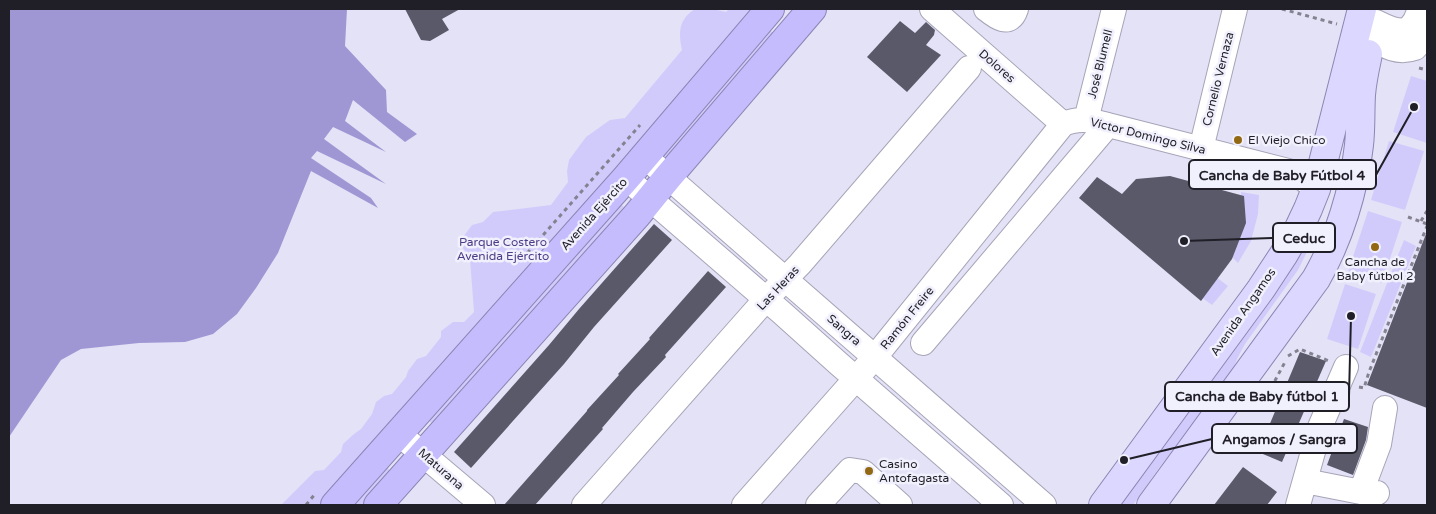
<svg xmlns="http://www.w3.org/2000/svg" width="1436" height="514" font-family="'Varela Round',sans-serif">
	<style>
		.green { fill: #d1cbfc }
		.water { fill: #9f97d4 }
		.building { fill: #5a596a }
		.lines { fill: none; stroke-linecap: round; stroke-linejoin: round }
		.minor-casing { stroke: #a6a4b7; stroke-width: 26 }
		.major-casing { stroke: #8b85b3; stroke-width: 30 }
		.highway-casing { stroke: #8b85b3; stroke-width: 30 }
		.path { stroke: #848290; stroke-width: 3; stroke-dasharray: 4 4; stroke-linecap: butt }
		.minor { stroke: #fff; stroke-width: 24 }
		.major { stroke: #dcd7fe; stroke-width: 28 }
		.highway { stroke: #c5bcfe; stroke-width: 28 }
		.poi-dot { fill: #926912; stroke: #f1f0fd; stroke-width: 2 }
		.labels { text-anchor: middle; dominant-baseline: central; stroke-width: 5; stroke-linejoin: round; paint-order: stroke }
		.street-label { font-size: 12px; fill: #201f27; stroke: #f1f0fd }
		.poi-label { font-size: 12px; fill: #201f27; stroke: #f1f0fd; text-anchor: start }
		.park-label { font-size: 12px; fill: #4d3d87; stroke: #f1f0fd }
		.leader { fill: none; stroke: #201f27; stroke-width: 2 }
		.callout-dot { fill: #201f27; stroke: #f1f0fd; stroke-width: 2 }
		.callout { fill: #f1f0fd; stroke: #201f27; stroke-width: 2 }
		.callout-label { font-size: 14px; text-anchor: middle; font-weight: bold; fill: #201f27 }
	</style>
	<rect width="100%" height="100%" fill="#e4e2f6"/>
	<!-- green -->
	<path class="green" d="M695,9h17l14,3 3,-3h25l-354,409 -77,87h-42l34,-34 9,-1 17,-18 2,-8 11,-10 7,-5 11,-15 4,-12 8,-6 8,-2 14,-17 2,-6 9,-12 9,-3 15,-19v-6l12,-9h11l10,-10 -4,-53 -7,-11v-11l9,-12 11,-3 10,-10 58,-7 17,-23 -1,-11 2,-11 17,-23 24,-17 15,-2 57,-68c-4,-18 -3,-31 13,-41z
		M767,28l9,7 -112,131 -9,-8z
		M1411,76l16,5v62l-34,-11z
		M1389,141l35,10 -19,59 -34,-10z
		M1241,192l18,3 -1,19 -7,27 -13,22 -10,-10 14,-43z
		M618,202l6,5 -189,219 -6,-5z
		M1368,211l34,11 -20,61 -34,-11z
		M1318,219v11l-20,40 -53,74 -7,13 -6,14 -31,44 -42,53 -26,37h-22z
		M1404,240l12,6 -45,111 -11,-5z
		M1216,277l12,9 -16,19 -11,-8z
		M1345,284l31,10 -18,55 -31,-10z
		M384,465l8,7 -28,33h-16z"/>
	<!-- water -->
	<path class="water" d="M9,9h338l-2,37 41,44 1,22 30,22 -12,8 -52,-42 -8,21 41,31 -53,-25 -9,12 62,45 -69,-33 -6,7 60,40 7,10 -67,-37 -33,82 -22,35 -19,26 -24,20 -28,8 -46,1 -58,6 -20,11 -52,77z"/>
	<!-- building -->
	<path class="building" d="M405,9h55l-18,10 7,11 -19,11 -9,-1z
		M900,21l15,12 11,-11 9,8 -1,5 -8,10 15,10 -34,37 -40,-35z
		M1170,176l74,20 2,27 -14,36 -31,42 -122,-103 18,-21 25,17 14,-15z
		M654,224l18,16 -78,87 -30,37 -93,104 -17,-16 95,-107 30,-36z
		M1426,234h1v174l-60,-23z
		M708,271l18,16 -61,68 1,2 -33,35 -31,36 1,1 -68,76h-31l83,-94v-1l32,-35 -1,-1 32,-35 -1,-1z
		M1300,352l26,9 -44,101 -24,-10z
		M1344,419l24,8 -2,13 -13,35 -26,-10z
		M1243,467l34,25 -10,13h-53z"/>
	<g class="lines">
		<defs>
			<path id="minor" d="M932,9l131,115
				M986,9c10,8 24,19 30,0
				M1376,22c10,5 20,10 32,8l7,-9 5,-12
				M1372,38c14,9 26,16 43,10 11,-10 9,-26 9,-39
				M1086,120l28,-111
				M1063,124c18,-7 26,-4 45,1l188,48 20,16
				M1201,149l34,-140
				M644,156l400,349
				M626,178l155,134 58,52 162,141
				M923,343l185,-218
				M399,434l84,71
				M1305,481l56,11 16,1
				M1361,492l18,-48 6,-36
				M584,505l182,-206 34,-35 169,-196
				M744,505l131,-148 188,-233
				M818,505l32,-35 13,2 37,33
				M1298,505l22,-78 26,-60"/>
			<path id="major" d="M1103,505l158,-216 23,-35 15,-26 9,-19 8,-20 7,-26 39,-154
				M1151,505l165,-226c23,-40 38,-89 43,-134 2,-17 1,-33 2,-50 1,-14 4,-27 7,-41"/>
			<path id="highway" d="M335,505l291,-327 144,-169
				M378,505l259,-290 31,-38 144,-168"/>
		</defs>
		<!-- minor casing -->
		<use href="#minor" class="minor-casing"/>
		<!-- major casing -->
		<use href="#major" class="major-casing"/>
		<!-- highway casing -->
		<use href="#highway" class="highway-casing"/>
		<!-- path -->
		<path class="path" d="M1282,9l55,15
			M1419,68l8,2
			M1408,217l19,7
			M1421,221l6,-10
			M522,259l118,-134
			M1288,356l12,-7 29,12
			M1359,387l5,1 5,-16 58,-146
			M1271,388l14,-26
			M306,505l9,-11"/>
		<!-- minor -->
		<use href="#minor" class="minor"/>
		<!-- major -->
		<use href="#major" class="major"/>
		<!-- highway -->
		<use href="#highway" class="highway"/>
	</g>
	<!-- markers -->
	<g class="poi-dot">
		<circle cx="1238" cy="140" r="5"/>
		<circle cx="1375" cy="247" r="5"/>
		<circle cx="869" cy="471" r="5"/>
	</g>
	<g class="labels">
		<!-- street labels -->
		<g class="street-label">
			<text transform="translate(1100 64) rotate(-76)">José Blumell</text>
			<text transform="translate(997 66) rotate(41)">Dolores</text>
			<text transform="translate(1218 79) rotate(-76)">Cornelio Vernaza</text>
			<text transform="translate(1148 136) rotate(14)">Víctor Domingo Silva</text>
			<text transform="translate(594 214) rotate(-48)">Avenida Ejército</text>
			<text transform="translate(778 288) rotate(-47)">Las Heras</text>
			<text transform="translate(1243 312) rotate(-55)">Avenida Angamos</text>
			<text transform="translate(907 318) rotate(-51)">Ramón Freire</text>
			<text transform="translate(844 330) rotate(41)">Sangra</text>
			<text transform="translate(441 469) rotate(41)">Maturana</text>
		</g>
		<!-- poi labels -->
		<g class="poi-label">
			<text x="1248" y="140">El Viejo Chico</text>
			<text x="1375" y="262" text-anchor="middle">Cancha de<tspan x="1375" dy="14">Baby fútbol 2</tspan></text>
			<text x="879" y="464">Casino<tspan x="879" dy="14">Antofagasta</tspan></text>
		</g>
		<!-- park labels -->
		<g class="park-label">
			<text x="503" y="242">Parque Costero<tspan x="503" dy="14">Avenida Ejército</tspan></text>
		</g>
	</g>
	<!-- callouts -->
	<path class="leader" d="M1414 107L1376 175M1184 241L1273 238M1351 316L1349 396M1124 460L1212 439"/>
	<g class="callout-dot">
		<circle cx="1414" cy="107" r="5"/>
		<circle cx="1184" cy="241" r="5"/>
		<circle cx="1351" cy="316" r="5"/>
		<circle cx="1124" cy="460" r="5"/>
	</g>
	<g class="callout">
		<rect x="1189" y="160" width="187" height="29" rx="5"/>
		<rect x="1273" y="223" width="62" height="29" rx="5"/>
		<rect x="1165" y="382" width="184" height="29" rx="5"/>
		<rect x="1212" y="424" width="145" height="29" rx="5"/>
	</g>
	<g class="callout-label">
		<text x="1282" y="180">Cancha de Baby Fútbol 4</text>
		<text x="1304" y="243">Ceduc</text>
		<text x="1257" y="401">Cancha de Baby fútbol 1</text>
		<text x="1284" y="444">Angamos / Sangra</text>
	</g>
	<!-- border -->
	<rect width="1436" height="514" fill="none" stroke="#201f27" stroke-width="20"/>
</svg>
